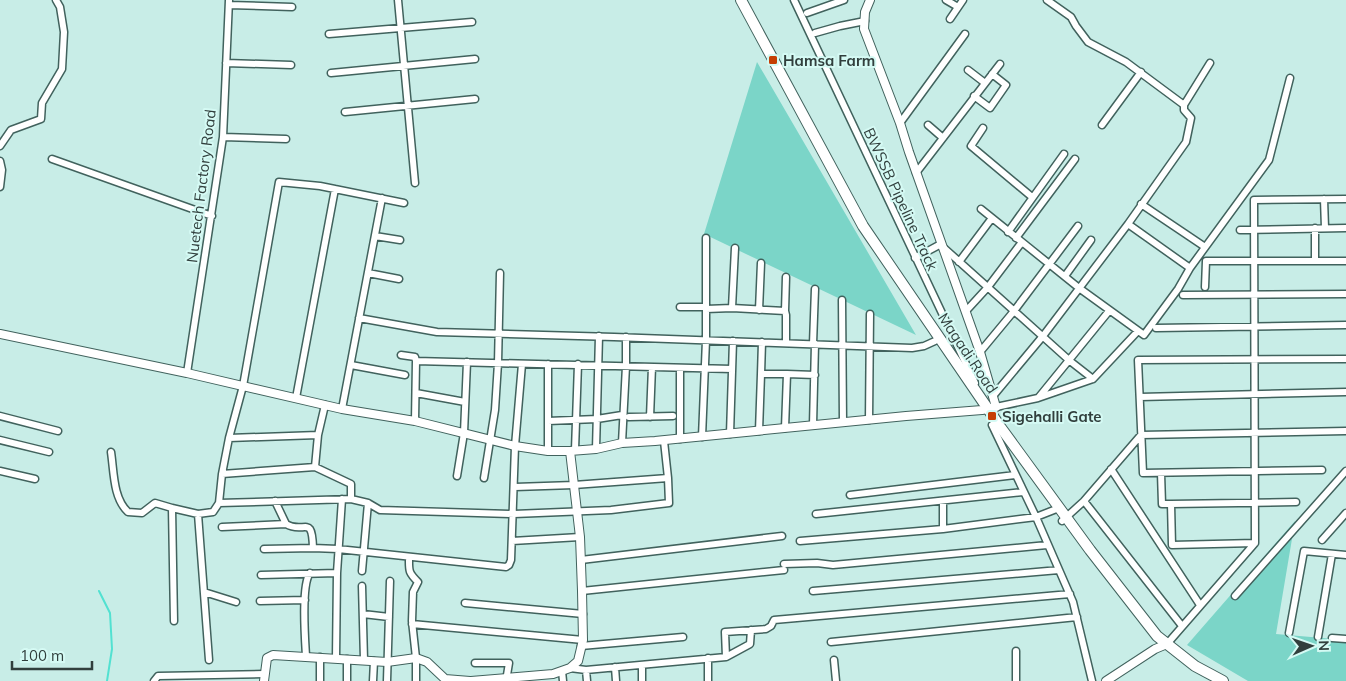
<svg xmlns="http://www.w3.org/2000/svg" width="1346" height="681" font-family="Mulish,sans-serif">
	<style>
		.green { fill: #7bd5c8 }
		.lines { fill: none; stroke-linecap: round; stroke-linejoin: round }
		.stream { stroke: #52e1d1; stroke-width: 2 }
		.minor-casing { stroke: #41625d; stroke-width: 9 }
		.tertiary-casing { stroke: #41625d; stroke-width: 10 }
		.primary-casing { stroke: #41625d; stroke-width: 12 }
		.minor { stroke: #fff; stroke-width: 6 }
		.tertiary { stroke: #fff; stroke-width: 8 }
		.primary { stroke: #fff; stroke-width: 10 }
		.poi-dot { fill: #c63f05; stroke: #d5faf4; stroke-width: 2 }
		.labels { text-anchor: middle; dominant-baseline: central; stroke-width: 4; stroke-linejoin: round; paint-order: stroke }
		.poi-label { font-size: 15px; font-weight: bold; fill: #313f3d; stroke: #d5faf4; text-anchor: start }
		.street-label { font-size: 15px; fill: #313f3d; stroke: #d5faf4 }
	</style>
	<rect width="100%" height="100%" fill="#c8ede7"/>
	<!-- green -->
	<path class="green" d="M757,62l159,273 -212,-101z
		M1295,521l-19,113 70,6v41h-98l-61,-36z"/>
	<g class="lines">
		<!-- stream -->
		<path class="stream" d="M99,591l11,22 2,36 -5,32"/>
		<defs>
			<path id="minor" d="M398,0l17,183
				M794,0l181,383
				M946,0l12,7
				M1047,0l24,17 5,9 12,16 38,20 58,43
				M229,5l63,2
				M807,13l37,-13
				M950,19l13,-19
				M815,33l25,-7 25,-5
				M329,34l143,-12
				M226,63l65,2
				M968,70l17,13
				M331,73l144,-14
				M974,96l16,12 16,-23 -14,-11
				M345,112l130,-13
				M900,123l65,-89
				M928,125l15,13
				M1102,125l39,-53
				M983,128l-12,18 61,51
				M223,137l63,2
				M0,146l11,-16 30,-11 1,-16 20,-34 2,-37 -4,-25 -4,-7
				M52,159l160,57
				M0,161l2,9 -2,17
				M916,173l84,-109
				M1324,199l1,29
				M1141,204l64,43
				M981,209l98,79 65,47 34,-46 12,-21 79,-108 21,-82
				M1128,224l62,44
				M1315,228v33
				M1240,230l106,-2
				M1008,232l56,-78
				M375,236l25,4
				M1016,238l59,-79
				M944,248l126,113 23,18
				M915,258l26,-14
				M959,262l33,-44
				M368,273l31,6
				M1065,276l26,-36
				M1205,287l1,-26h140
				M1183,295l163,-1
				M842,300l1,122
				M680,307h26
				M732,308l3,-60
				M706,309l26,-1 53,3 1,4v28
				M759,310l2,-47
				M785,311l1,-34
				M966,311l22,-24 34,-45
				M359,318l78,14 177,5 298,11 12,-2 11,-5
				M1156,328l190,-3
				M813,344l2,-55
				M980,352l34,-41 64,-85
				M401,355l14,2 1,4 316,8
				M351,365l54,10
				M187,373l36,-236 6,-137
				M761,374l1,-32
				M787,374l28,1
				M416,393l49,9
				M993,396l50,-60 85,-112 58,-82 5,-24 -7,-8v-5l26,-42
				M1039,397l70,-86
				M1140,397l206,-5
				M296,398l39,-209
				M996,407l42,-9 55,-19 45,-48
				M342,409l40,-211
				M0,416l58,15
				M629,417l44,-1
				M650,417l2,-50
				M869,420l1,-106
				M415,421l1,-60
				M548,421l49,-2 25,-4
				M813,425l2,-81
				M992,425l44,92 37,85 19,79
				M759,431l2,-57h26l-2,54
				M730,434l3,-93
				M702,437l4,-97v-102
				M229,438l89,-3
				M680,439v-71
				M0,440l49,12
				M622,443l4,-77v-29
				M596,449l3,-113
				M575,450l3,-86
				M548,451v-87
				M111,452c3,20 2,46 17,60l14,1 13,-10 17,5
				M315,467l36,17v15l17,4 12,7 134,4 97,-4 58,-7 -1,-25 -4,-37
				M1111,469l89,136
				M1322,470l-179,3 -5,-113 208,-1
				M0,471l35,8
				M1161,473l1,31h9l1,41 83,-2
				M222,474l93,-7 3,-32 7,-30
				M457,476l7,-43 3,-71
				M484,478l11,-68 3,-47 2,-90
				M515,487l59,-2 94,-7
				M850,495l165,-20
				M275,501l11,23c18,11 26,-11 27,24
				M943,501v28
				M1084,501l98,125
				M219,503l132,-4
				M1171,504l125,-2
				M816,514l207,-22
				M1062,521l22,-20 57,-66 205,-4
				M222,527l64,-3
				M1322,540l24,-27
				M512,541l68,-4
				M800,541l143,-12 93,-12 23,-9
				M264,549l49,-1 25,1 168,18 3,-2 2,-5 4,-114 7,-82
				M409,557c0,14 -1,15 9,25l-5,10 -1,29 4,37v23
				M581,560l201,-24
				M784,564l33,-1 16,2 214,-20
				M362,571l6,-68
				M337,573l5,-74
				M261,575l76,-2 -1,85
				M362,586l2,74
				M582,591l202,-21
				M813,591l246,-21
				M204,592l32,10
				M1235,596l111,-125
				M260,601l45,-1
				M465,603l118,11
				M363,614l26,3
				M174,621l-2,-113 26,6
				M412,624l171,16
				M1289,633l15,-82 42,4
				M1318,637l14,-83
				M1332,638l14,1
				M831,642l246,-25
				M1167,644l88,-101 -1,-343 92,-1
				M581,646l102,-9
				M306,656c-1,-17 -5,-71 4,-83
				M320,657v24
				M726,657l-1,-25 41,-3 5,-3 3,-6 296,-26
				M708,658v23
				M209,660l-11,-146 15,-2 6,-9 3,-29 7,-36 14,-52 36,-204 41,4 84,17
				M834,660l2,21
				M475,663h34l-3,18
				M615,667l1,14
				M570,668l16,2 140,-13 24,-13 1,-14
				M586,670l1,11
				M562,671l1,10
				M154,681l4,-5 106,-2
				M347,681v-22
				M373,681l1,-20
				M387,681l3,-100
				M642,681v-16
				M1016,681v-30"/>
			<path id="tertiary" d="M0,334l187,39 155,36 73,12 100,25 33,5h22l26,-2 26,-6 33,-2 251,-25 76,-6 14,-3 -16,-55 -71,-200 -9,-29 -36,-94 1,-17 5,-12
				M264,681l3,-23 6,-3 114,7 29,-4 11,4 18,17 25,2
				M471,681l82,-7 17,-6 8,-7 5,-21 -1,-49 -2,-54 -10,-86
				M1106,681l49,-32 12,-5"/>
			<path id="primary" d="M741,0l122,226 138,202 89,122 67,86 38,30 28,15"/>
		</defs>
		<!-- minor casing -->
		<use href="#minor" class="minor-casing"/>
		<!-- tertiary casing -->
		<use href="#tertiary" class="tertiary-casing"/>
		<!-- primary casing -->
		<use href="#primary" class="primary-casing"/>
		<!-- minor -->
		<use href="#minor" class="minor"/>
		<!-- tertiary -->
		<use href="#tertiary" class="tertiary"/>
		<!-- primary -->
		<use href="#primary" class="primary"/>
	</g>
	<!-- markers -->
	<g class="poi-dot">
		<rect x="768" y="55" width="10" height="10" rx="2.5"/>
		<rect x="987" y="411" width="10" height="10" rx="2.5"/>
	</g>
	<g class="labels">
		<!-- poi labels -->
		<g class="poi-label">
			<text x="783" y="60">Hamsa Farm</text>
			<text x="1002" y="416">Sigehalli Gate</text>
		</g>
		<!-- street labels -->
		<g class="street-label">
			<text transform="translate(201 186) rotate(-83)">Nuetech Factory Road</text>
			<text transform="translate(901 199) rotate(65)">BWSSB Pipeline Track</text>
			<text transform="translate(968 353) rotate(56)">Magadi Road</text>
		</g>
	</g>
	<!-- north arrow -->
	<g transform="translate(1311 646) rotate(88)" stroke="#d5faf4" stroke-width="4" paint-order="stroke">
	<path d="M0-4L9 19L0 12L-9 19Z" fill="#313f3d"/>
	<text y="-8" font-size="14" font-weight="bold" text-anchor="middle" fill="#313f3d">N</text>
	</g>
	<!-- scale -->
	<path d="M12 661v8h80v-8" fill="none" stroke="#313f3d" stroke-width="2.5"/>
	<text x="20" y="661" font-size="15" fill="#313f3d" stroke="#d5faf4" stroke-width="4" paint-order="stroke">100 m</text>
</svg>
